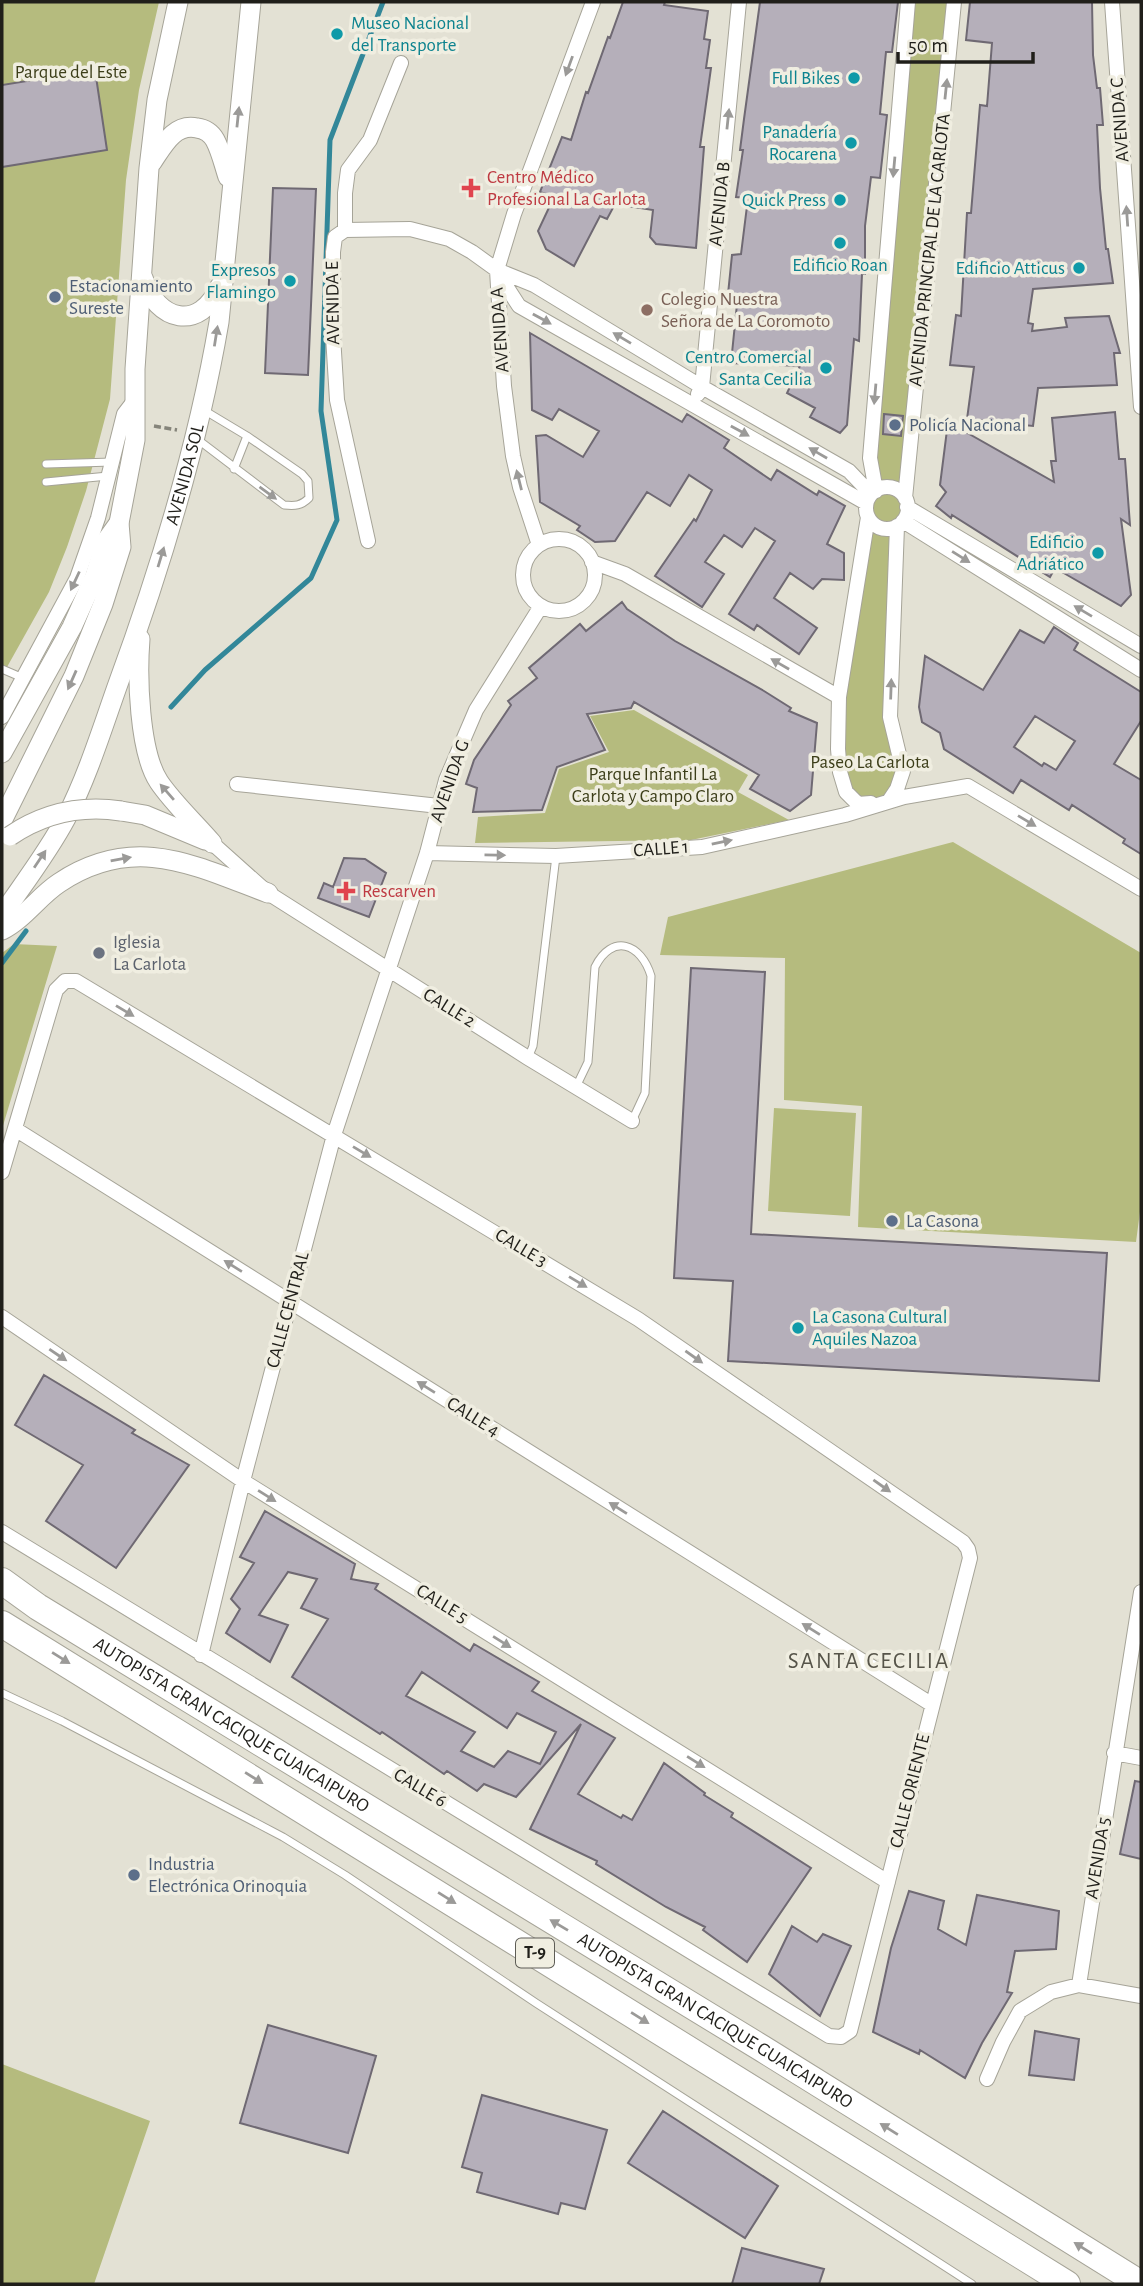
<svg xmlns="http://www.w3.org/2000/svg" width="1143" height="2286" font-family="'Alegreya Sans',sans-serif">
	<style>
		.green { fill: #b5bb7e }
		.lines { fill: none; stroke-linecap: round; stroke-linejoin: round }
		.stream { stroke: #328799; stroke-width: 5 }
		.building { fill: #b5afba; stroke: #6f6973; stroke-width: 2; fill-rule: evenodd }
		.lane-casing { stroke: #a6a498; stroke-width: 9 }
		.street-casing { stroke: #a6a498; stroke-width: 16 }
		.secondary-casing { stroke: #a6a498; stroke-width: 21 }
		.highway-casing { stroke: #a6a498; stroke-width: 28 }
		.path { stroke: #85847a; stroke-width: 3.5; stroke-dasharray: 7 3.5; stroke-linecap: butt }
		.lane { stroke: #fff; stroke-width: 7 }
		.street { stroke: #fff; stroke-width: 14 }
		.secondary { stroke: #fff; stroke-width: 19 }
		.highway { stroke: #fff; stroke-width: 26 }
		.secondary-bridge-casing { stroke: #a6a498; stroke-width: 21; stroke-linecap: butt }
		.secondary-bridge { stroke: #fff; stroke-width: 19 }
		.oneway { fill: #9b9a98 }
		.culture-dot { fill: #0f9aa8; stroke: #f0eee1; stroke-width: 2.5 }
		.health-dot { fill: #e0444e; stroke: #f0eee1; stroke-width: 2.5 }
		.service-dot { fill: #5c6f8a; stroke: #f0eee1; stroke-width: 2.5 }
		.education-dot { fill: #8d6e63; stroke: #f0eee1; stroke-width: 2.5 }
		.worship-dot { fill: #6b7280; stroke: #f0eee1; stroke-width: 2.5 }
		.labels { text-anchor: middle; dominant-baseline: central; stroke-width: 7; stroke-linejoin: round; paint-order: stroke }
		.shield { fill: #f0eee1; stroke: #5e5d56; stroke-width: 2 }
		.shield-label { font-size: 18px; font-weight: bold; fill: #201f1a }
		.culture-label { font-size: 19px; fill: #0d838f; stroke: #f0eee1; text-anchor: end }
		.park-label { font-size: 19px; fill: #3c3e19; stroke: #f0eee1 }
		.street-label { font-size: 19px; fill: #201f1a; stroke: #f0eee1 }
		.health-label { font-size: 19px; fill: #be3a42; stroke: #f0eee1; text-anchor: start }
		.service-label { font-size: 19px; fill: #4e5e75; stroke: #f0eee1; text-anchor: start }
		.education-label { font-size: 19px; fill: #785e54; stroke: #f0eee1; text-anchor: start }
		.worship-label { font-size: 19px; fill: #5b616d; stroke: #f0eee1; text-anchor: start }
		.quarter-label { font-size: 23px; letter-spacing: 2px; fill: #565449; stroke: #f0eee1 }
	</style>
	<rect width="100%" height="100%" fill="#e3e1d4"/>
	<!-- green -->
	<path class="green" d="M2,2h157l-20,88 -13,90 -16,219 -24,92 -19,56 -18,45 -47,84z
		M908,2h46l-48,513 -2,4 -14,198 10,38 -11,46 -31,3 -19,-42 32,-290z
		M634,710l114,65 -10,17 51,28 -98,20 -216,3 3,-26 67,-4 14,-44 50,-17 -19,-36z
		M953,842l188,111v251l-5,38 -278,-15 4,-121 -78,-6 1,-142 -125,-3 8,-38z
		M14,944l43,2 -55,183v-176z
		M774,1108l82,5 -6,103 -82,-5z
		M2,2064l148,57 -56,163h-92z"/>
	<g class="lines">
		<!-- stream -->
		<path class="stream" d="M171,707l34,-37 106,-92 26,-58 -16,-109 9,-271 53,-138
			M2,963l24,-32"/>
	</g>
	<!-- building -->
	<path class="building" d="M623,2h42l-1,3 44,6 -4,28 6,1 -4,28h5l-11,79h4l-8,101 -40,-4 -6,-7 3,-27 -38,-6 -8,15 -7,-3 -26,50 -28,-17 -8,-18 16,-34 -14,-5 22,-55 9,3 15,-48 2,1 20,-56 2,1z
		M760,2h138l-6,50h-6l-6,62 7,1 -7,63 -9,-1 -6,49v48h-3l-3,67 -5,-2 -7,86 -7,8 -30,-16 5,-9 -28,-15 13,-27 -69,-3 6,-59h-10l5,-49 9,-1 7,-56 -12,-1 7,-47h-3l4,-31z
		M970,2h122l1,53 4,33h3l3,37h-6l3,63 6,61h2l5,34 -80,6 -5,34 5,1 -1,7 35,-4 -2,-9 44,-2 11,37h-6l3,32 -79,3 -5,38 -66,-7 7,-52 -24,-2 6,-50 5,1 6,-103h4l9,-108 7,1 5,-63 -26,-3z
		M95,70l12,80 -105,17v-82z
		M273,188l43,1 -8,186 -43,-2z
		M530,333l152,89 5,-8 42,26 -5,8 47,32 6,-10 40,25 2,-4 26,15 -18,38 17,9v27l-22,-1 -9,10 -23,-16 -16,25 43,30 -18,26 -42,-29 -3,5 -25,-16 46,-73 -20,-13 -13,19 -18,-12 -19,27 19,12 -22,33 -47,-31 39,-57 2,2 16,-31 -23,-15 -19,31 -23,-14 -32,49 -20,1 -18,-12 3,-4 -40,-24 -4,-66 10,-1 37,22 16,-26 -40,-22 -7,11 -20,-10z
		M1115,412l4,47h6l5,66 -9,-6 10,76 -10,11 -66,-38 -5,9 -98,-62 -1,3 -15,-12 10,-14 -6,-7 8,-63 106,60 -3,-21h5l-4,-43z
		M884,414l19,2 -2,20 -18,-2z
		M622,602l5,7 48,32 89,50 27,17 -2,3 28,12 -6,72 -21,16 -40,-22 9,-14 -125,-73 -3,6 -44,6 18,36 -48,17 -15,43 -69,2 4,-24 -11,-4 8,-24 37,-55 -3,-4 29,-23 -8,-10 51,-44 6,7z
		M1054,627l24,16 -4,7 67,42v29l-27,43 27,16v74l-18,-11 2,-4 -53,-34 -3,5 -48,-30 -8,13 -69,-44 -4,-16 -18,-11 -3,-15 6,-51 58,34 37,-60 24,13zM1035,716l40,25 -19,29 -12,-7 -2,3 -28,-19z
		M344,858l21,1 21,14 -17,44 -51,-19 6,-15 9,4z
		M691,968l74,4 -14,262 356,19 -8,128 -371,-20 5,-80 -59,-3z
		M44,1375l91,55 -3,3 57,32 -73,103 -70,-47 37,-56 -68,-40z
		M265,1511l90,53 -4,15 27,5 -3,5 95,62 4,-7 65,38 -7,9 83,47 -37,56 43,24 2,-3 9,5 32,-57 41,30 -1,2 29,18 -2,4 80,51 -64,94 -44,-32 2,-3 -39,-20 -70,-43 1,-3 -67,-32 51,-105 -65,73 -32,-13 -7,7 -30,-20 -3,3 -62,-42 -2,2 -88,-57 36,-58 -27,-11 16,-29 -29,-7 -29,43 29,10 -18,37 -44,-29 14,-24 -9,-10 23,-36 -14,-6zM422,1672l85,56 10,-15 39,19 -16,32 -32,-13 -14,16 -33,-16 14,-19 -69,-36z
		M1135,1781l6,1v77l-21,-5z
		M909,1891l35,10 -6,28 28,16 11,-50 82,16 -3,38 -41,2 -8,41 5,1 -30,50 -17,35 -45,-28 -1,4 -46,-22 18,-84z
		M792,1926l25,16 6,-8 28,12 -31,70 -51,-42z
		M268,2025l108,31 -28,97 -108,-30z
		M1035,2031l44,8 -5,41 -45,-5z
		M482,2095l125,35 -22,79 -24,-6 -3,11 -81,-22 5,-19 -20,-6z
		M663,2111l115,75 -33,52 -117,-75z
		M742,2248l82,21 -5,15h-87z"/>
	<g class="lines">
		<defs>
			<path id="lane" d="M197,439l87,66c11,1 17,1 25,-7l-1,-17 -6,-7 -55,-38 -45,-27
				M46,464l66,-2
				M234,469l13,-33
				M46,482l62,-6
				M2,669l21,9
				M528,1058l5,-12 23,-190
				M576,1087l12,-25 7,-95c17,-34 46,-24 56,9l-6,117 -13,28
				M2,1693l60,28 221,116 62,38 191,128 436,281"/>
			<path id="street" d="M1112,2l29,405
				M345,230v-37l3,-23 22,-30 31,-77
				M497,272l22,34 347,197
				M698,394l4,-7 37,-385
				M866 508a21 21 0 1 1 42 0a21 21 0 1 1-42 0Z
				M876,491l-6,-33 38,-456
				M905,498l49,-496
				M907,507l234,139
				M868,517l-29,180 -1,52 2,23 6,20 12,12 13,-1
				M903,521l238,149
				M523 575a36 36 0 1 1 72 0a36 36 0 1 1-72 0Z
				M368,541l-31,-141 -4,-64v-84l2,-15 10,-7 65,-1 39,10 23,13 25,18 37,15 168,102 147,84 22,23
				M539,545l-19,-58 -7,-31 -9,-70 -7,-116 17,-56 79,-212
				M592,562l33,12 214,123
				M2,717l75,-139 21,-60 26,-104 10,-13
				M237,784l202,22
				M889,801l8,-12 6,-18 -13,-54 7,-191
				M212,843l56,50 260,165 104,63
				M427,853l129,3 146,-9 143,-32 59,-18 64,-11 173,103
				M15,1129l916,575
				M2,1172l54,-182 9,-9h11l562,338 325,223 5,7 2,9 -120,473 -9,6 -12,-1 -827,-504
				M2,1317l241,164 645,401
				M201,1655l42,-174 91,-346 93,-282 19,-73 30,-70 65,-104
				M1114,1753l27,5
				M1079,1985l62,-393
				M987,2079l16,-37 17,-31 31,-19 28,-7 62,11"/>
			<g id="secondary">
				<path d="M152,162c11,-16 22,-39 45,-34 8,1 14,5 18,12 6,11 9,25 13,37"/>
				<path d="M143,278c14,44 57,54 77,8"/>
				<path d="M140,639c-3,37 -1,113 19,143 15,22 36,41 53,61"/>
				<path d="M2,753l70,-126 23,-51 11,-35 13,-18"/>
				<path d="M121,811l24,4 60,25"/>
				<path d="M2,821l72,-145 29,-72 18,-57 -2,-24 16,-83v-71l14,-201 8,-68 21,-98"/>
				<path id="s1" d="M2,915c22,-32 46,-63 64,-97 22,-43 36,-89 52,-134 43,-117 80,-239 101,-362l32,-320"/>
				<path d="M2,930c22,-11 37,-34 57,-47 75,-50 134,-18 209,10"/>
			</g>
			<g id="highway">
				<path id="s2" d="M2,1581l36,26 725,442 378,235"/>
				<path d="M2,1624l1065,660"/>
			</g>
		</defs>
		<!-- lane casing -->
		<use href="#lane" class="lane-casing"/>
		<!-- street casing -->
		<use href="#street" class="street-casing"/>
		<!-- secondary casing -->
		<use href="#secondary" class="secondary-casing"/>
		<!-- highway casing -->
		<use href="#highway" class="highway-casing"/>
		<!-- path -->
		<path class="path" d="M154,426l23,4"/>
		<!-- lane -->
		<use href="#lane" class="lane"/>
		<!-- street -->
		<use href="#street" class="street"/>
		<!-- secondary -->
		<use href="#secondary" class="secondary"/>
		<!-- highway -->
		<use href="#highway" class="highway"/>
		<defs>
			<path id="secondary-bridge" d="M10,836c34,-23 71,-31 111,-25"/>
		</defs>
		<!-- secondary-bridge casing -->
		<use href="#secondary-bridge" class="secondary-bridge-casing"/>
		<!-- secondary-bridge -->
		<use href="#secondary-bridge" class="secondary-bridge"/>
	</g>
	<!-- one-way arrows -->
	<defs><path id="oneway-solid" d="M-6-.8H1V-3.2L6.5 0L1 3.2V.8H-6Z" transform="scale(1.75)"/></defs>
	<g class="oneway">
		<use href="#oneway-solid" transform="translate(569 66) rotate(110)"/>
		<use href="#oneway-solid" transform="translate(946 89) rotate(-84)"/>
		<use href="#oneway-solid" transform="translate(238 117) rotate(-84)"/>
		<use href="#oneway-solid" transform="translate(728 119) rotate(-84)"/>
		<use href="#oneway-solid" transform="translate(894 167) rotate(95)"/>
		<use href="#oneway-solid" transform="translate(1127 216) rotate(-94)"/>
		<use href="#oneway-solid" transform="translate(542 319) rotate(29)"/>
		<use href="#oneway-solid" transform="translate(216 336) rotate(-81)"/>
		<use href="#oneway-solid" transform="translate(622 338) rotate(-149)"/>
		<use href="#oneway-solid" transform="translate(875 394) rotate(95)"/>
		<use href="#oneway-solid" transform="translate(740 431) rotate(29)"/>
		<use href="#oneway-solid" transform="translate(818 453) rotate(-150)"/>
		<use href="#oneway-solid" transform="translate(519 480) rotate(-104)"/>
		<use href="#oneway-solid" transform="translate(268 493) rotate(36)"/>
		<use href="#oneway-solid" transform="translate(161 557) rotate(-73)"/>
		<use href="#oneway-solid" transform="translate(961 557) rotate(32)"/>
		<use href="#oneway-solid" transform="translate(75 581) rotate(115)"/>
		<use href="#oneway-solid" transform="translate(1083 611) rotate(-149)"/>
		<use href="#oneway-solid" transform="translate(780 664) rotate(-150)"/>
		<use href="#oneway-solid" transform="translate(72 680) rotate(114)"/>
		<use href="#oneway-solid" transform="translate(891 689) rotate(-88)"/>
		<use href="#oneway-solid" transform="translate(167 792) rotate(-131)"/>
		<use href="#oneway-solid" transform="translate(1027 821) rotate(31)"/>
		<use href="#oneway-solid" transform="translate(722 842) rotate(-12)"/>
		<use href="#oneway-solid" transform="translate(495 855) rotate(1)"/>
		<use href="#oneway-solid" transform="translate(40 859) rotate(-56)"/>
		<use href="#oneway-solid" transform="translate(121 859) rotate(-10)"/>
		<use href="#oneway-solid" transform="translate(125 1011) rotate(31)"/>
		<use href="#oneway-solid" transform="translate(362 1152) rotate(31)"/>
		<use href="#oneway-solid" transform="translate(233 1266) rotate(-148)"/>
		<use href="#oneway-solid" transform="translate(578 1282) rotate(31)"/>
		<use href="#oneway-solid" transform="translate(58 1355) rotate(34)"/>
		<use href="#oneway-solid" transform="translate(694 1357) rotate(35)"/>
		<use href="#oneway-solid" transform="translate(426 1387) rotate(-148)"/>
		<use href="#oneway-solid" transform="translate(882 1486) rotate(35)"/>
		<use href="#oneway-solid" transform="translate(267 1496) rotate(32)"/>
		<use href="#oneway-solid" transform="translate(618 1508) rotate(-148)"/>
		<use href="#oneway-solid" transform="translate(811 1629) rotate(-148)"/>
		<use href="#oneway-solid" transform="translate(502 1642) rotate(32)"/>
		<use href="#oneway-solid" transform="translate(61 1658) rotate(32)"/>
		<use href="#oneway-solid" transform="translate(696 1762) rotate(32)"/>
		<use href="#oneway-solid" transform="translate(254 1778) rotate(32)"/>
		<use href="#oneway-solid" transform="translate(447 1898) rotate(32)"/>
		<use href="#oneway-solid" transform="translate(559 1925) rotate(-149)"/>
		<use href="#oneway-solid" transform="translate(640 2018) rotate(32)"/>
		<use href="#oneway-solid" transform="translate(889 2129) rotate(-148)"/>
		<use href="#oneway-solid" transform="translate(1083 2248) rotate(-148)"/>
	</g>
	<!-- markers -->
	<g class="culture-dot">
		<circle cx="337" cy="34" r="7"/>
		<circle cx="854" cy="78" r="7"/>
		<circle cx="851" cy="143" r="7"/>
		<circle cx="840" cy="200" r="7"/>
		<circle cx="840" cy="243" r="7"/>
		<circle cx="1079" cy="268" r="7"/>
		<circle cx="290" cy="281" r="7"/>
		<circle cx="826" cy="368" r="7"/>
		<circle cx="1098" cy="553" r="7"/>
		<circle cx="798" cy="1328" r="7"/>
	</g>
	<g class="health-dot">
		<path d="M467.5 177.5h7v7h7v7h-7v7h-7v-7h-7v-7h7z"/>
		<path d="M342.5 880.5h7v7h7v7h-7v7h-7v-7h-7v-7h7z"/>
	</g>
	<g class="service-dot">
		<circle cx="55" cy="297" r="7"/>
		<circle cx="895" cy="425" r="7"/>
		<circle cx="892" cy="1221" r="7"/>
		<circle cx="134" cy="1875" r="7"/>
	</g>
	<circle class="education-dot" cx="647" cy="310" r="7"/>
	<circle class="worship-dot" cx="99" cy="953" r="7"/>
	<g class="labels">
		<!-- shield labels -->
		<rect class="shield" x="516" y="1938.5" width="38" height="29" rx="5"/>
		<g class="shield-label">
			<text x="535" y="1953">T-9</text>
		</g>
		<!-- culture labels -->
		<g class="culture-label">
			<text x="351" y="23" text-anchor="start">Museo Nacional<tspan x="351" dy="22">del Transporte</tspan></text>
			<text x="840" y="78">Full Bikes</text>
			<text x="837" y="132">Panadería<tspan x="837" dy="22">Rocarena</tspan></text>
			<text x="826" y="200">Quick Press</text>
			<text x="840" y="265" text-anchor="middle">Edificio Roan</text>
			<text x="1065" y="268">Edificio Atticus</text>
			<text x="276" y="270">Expresos<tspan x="276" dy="22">Flamingo</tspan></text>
			<text x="812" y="357">Centro Comercial<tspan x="812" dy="22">Santa Cecilia</tspan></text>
			<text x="1084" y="542">Edificio<tspan x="1084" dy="22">Adriático</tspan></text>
			<text x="812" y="1317" text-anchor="start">La Casona Cultural<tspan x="812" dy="22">Aquiles Nazoa</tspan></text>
		</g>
		<!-- park labels -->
		<g class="park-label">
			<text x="71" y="72">Parque del Este</text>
			<text x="870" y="762">Paseo La Carlota</text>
			<text x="653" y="774">Parque Infantil La<tspan x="653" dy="22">Carlota y Campo Claro</tspan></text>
		</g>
		<!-- street labels -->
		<g class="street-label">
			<text transform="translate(1120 120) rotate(-94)">AVENIDA C</text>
			<text transform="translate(720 204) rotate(-84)">AVENIDA B</text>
			<text transform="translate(930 250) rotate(-84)">AVENIDA PRINCIPAL DE LA CARLOTA</text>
			<text transform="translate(333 303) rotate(-91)">AVENIDA E</text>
			<text transform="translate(500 330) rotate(-94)">AVENIDA A</text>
			<text stroke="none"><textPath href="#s1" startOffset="480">AVENIDA SOL</textPath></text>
			<text transform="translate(450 781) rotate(-71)">AVENIDA G</text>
			<text transform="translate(661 849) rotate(-4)">CALLE 1</text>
			<text transform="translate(449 1008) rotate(32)">CALLE 2</text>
			<text transform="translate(521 1248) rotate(31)">CALLE 3</text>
			<text transform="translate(288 1310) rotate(-75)">CALLE CENTRAL</text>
			<text transform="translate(473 1417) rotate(32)">CALLE 4</text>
			<text transform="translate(442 1604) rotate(32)">CALLE 5</text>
			<text stroke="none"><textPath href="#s2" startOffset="271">AUTOPISTA GRAN CACIQUE GUAICAIPURO</textPath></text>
			<text transform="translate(420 1788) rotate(31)">CALLE 6</text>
			<text transform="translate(910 1791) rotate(-76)">CALLE ORIENTE</text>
			<text transform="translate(1098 1858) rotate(-81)">AVENIDA 5</text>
			<text stroke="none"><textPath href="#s2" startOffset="838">AUTOPISTA GRAN CACIQUE GUAICAIPURO</textPath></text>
		</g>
		<!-- health labels -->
		<g class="health-label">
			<text x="487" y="177">Centro Médico<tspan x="487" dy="22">Profesional La Carlota</tspan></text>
			<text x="362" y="891">Rescarven</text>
		</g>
		<!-- service labels -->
		<g class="service-label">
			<text x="69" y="286">Estacionamiento<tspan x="69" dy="22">Sureste</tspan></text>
			<text x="909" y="425">Policía Nacional</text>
			<text x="906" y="1221">La Casona</text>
			<text x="148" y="1864">Industria<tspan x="148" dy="22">Electrónica Orinoquia</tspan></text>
		</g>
		<!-- education labels -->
		<g class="education-label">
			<text x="661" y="299">Colegio Nuestra<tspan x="661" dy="22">Señora de La Coromoto</tspan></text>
		</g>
		<!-- worship labels -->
		<g class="worship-label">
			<text x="113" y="942">Iglesia<tspan x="113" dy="22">La Carlota</tspan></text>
		</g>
		<!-- quarter labels -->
		<g class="quarter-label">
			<text x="869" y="1661">SANTA CECILIA</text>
		</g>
	</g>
	<!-- border -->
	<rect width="1143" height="2286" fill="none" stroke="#201f1a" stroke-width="7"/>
	<!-- scale -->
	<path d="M898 52v10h135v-10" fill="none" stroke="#201f1a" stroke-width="3.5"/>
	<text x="908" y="52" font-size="21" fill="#201f1a" stroke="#f0eee1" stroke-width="5" paint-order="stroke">50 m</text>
</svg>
